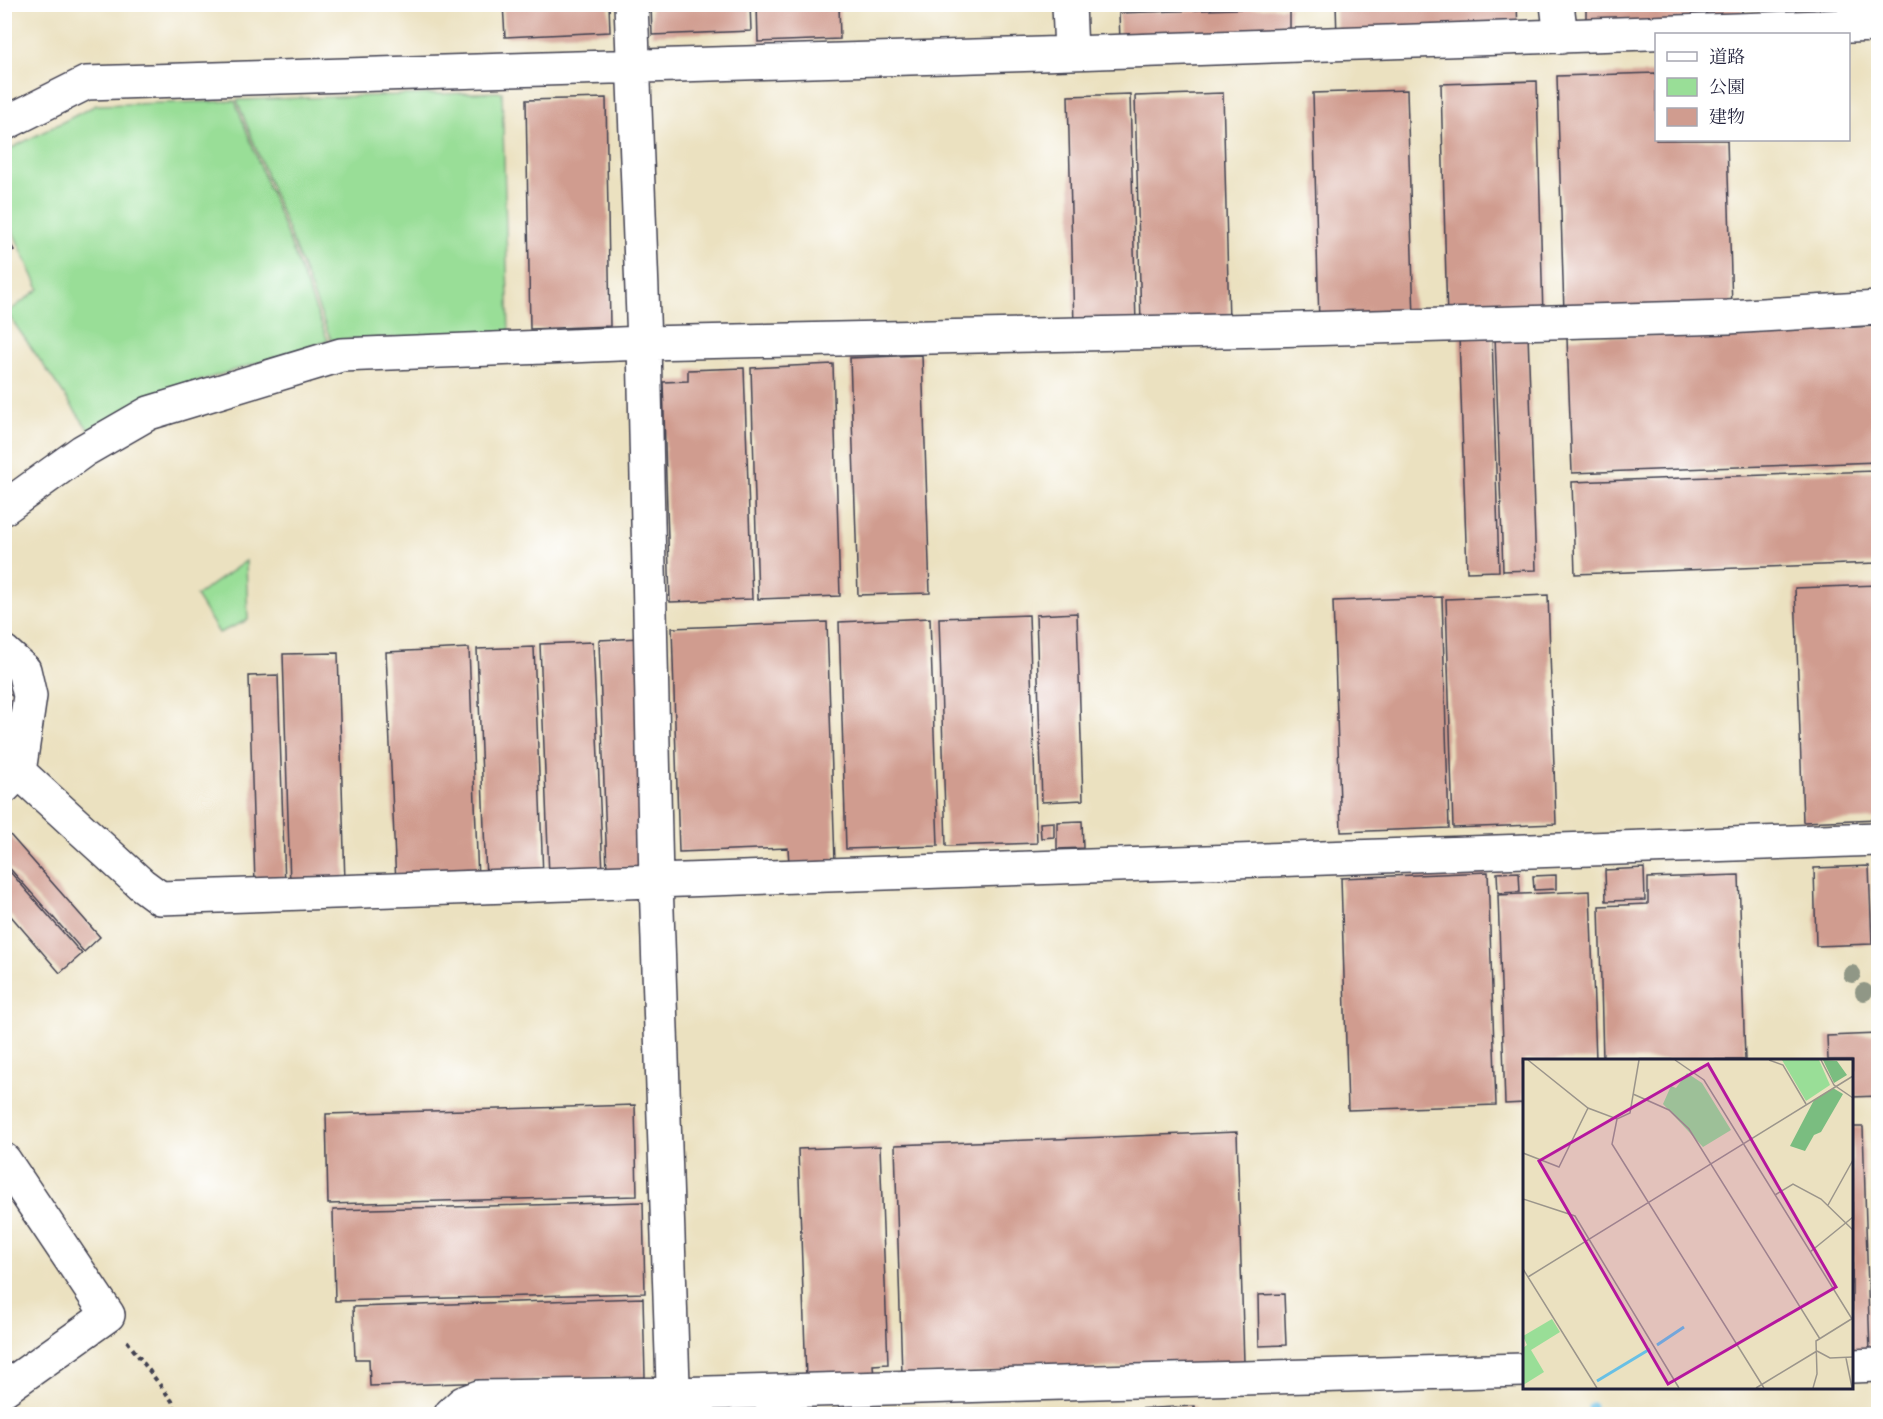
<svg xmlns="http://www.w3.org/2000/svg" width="1883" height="1419" font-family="'IM FELL DW Pica','Noto Serif JP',serif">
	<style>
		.green { fill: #99de97; stroke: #5e8069; stroke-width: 1.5 }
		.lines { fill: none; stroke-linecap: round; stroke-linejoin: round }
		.stream { stroke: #68c0e5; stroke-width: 9 }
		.building { fill: #d09c8f }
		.minor-casing { stroke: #403f4f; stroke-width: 36 }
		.path { stroke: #403f4f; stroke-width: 4; stroke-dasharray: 4.5 4.5; stroke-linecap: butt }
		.minor { stroke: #fff; stroke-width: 33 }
		.tree { fill: #909786 }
		.inset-river { fill: none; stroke: #68c0e5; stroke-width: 3 }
		.inset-road { fill: none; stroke: #9b958b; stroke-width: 1.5 }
		.view { fill: #b5179e; fill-opacity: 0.15; stroke: #b5179e; stroke-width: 3 }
		.inset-edge { fill: none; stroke: #22223b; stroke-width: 3 }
	</style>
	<rect width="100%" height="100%" fill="#fff"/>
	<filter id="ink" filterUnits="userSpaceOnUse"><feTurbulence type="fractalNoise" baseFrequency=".0167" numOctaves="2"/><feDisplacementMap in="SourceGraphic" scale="12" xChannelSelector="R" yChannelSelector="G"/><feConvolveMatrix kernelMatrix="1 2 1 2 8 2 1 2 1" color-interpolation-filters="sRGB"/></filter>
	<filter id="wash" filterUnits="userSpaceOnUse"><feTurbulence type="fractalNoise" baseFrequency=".008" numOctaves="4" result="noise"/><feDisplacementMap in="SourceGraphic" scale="24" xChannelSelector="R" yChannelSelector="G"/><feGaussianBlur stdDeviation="1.35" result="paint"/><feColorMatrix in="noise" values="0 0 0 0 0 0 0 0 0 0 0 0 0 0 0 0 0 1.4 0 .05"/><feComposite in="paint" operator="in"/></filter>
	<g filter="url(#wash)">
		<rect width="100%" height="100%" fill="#ebe1c0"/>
		<!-- green -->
		<path class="green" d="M502,92l7,242 -178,6 -94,-240z
			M235,101l93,240 -183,57 -55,34 -83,-119 32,-24 -34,-75 -1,-62 92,-47z
			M246,561l2,59 -29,13 -23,-37z"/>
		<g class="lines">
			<!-- stream -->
			<path class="stream" d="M1592,1407v7"/>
		</g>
		<g id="blocks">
			<!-- building -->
			<path class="building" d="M503,4h106l1,28 -105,5z
				M651,4h99l1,27 -99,4z
				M757,4h82l1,35 -82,3z
				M1336,4h181l1,27 -181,7z
				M1586,5h156v22l-156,2z
				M1290,7v28l-170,6 -1,-28z
				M1656,73v67h71l5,168 -168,6 -7,-238z
				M1537,81l6,237 -96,3 -6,-237z
				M1407,90l7,230 -95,3 -6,-230z
				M1223,93l6,229 -88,2 -6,-228z
				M1130,94l6,231 -62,2 -6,-231z
				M606,98l4,228 -80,3 -4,-229z
				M4,231l10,19 -10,4z
				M1878,326v136l-306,11 -5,-135z
				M1528,334l8,236 -33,1 -8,-236z
				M1492,335l7,236 -32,1 -8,-235z
				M922,355l8,238 -72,2 -8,-237z
				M833,364l7,232 -82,3 -7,-231z
				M744,368l8,231 -82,3 -7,-220 25,-1v-11z
				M1874,471l3,92 -302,11 -3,-92z
				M1878,585v234l-75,3 -8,-234z
				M1548,595l8,229 -103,4 -7,-229z
				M1442,597l7,231 -108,4 -8,-231z
				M1077,613l6,187 -41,2 -6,-187z
				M1029,615l8,228 -91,3 -7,-228z
				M930,618l8,228 -92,3 -7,-227z
				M827,622l8,240 -46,2 -1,-16 -109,4 -7,-224z
				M640,638l8,232 -41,1 -8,-231z
				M593,642l10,232 -54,2 -9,-232z
				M534,647l9,229 -57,3 -9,-230z
				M469,648l9,232 -82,4 -10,-232z
				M338,653l7,230 -55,2 -7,-231z
				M278,675l7,210h-30l-6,-209z
				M4,688l12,12 -12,11z
				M1082,821l1,27 -26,1v-27z
				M1054,822v15l-13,1 -1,-15z
				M4,828l96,109 -16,15 -80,-90z
				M4,865l78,89 -22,19 -56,-65z
				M1869,866l3,78 -56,2 -2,-78z
				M1644,868l1,32 -39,1 -1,-31z
				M1488,872l8,233 -148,5 -7,-232z
				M1519,872l1,20 -22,1 -1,-20z
				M1556,875v14l-22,1 -1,-14z
				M1739,875l6,185h-142l-4,-154 49,-2v-26z
				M1590,891l6,169h-72v43l-19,1 -7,-209z
				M1878,1034v62l-26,1v-37h-24l-1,-24z
				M635,1105l2,91 -309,8 -2,-90z
				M1852,1127h11l7,227h-18z
				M1876,1129h2v16h-1z
				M1237,1132l7,231 -342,12 -7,-230z
				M880,1146l8,218 -15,1 1,12 -68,2 -8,-230z
				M643,1202l2,91 -310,8 -2,-91z
				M1284,1294l2,51 -27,1 -1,-51z
				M643,1298l2,79 -275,9 -1,-27h-14l-2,-52z
				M1195,1406v8h-59v-5z"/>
		</g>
	</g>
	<g filter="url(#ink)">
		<use href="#blocks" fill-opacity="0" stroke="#403f4f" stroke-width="1.5"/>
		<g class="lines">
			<defs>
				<path id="minor" d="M631,4l13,339 12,538 18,533
					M1069,4l2,49
					M1557,4l4,33
					M4,124l82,-41 985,-30 807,-28
					M4,508l79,-57 66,-38 192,-58 303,-12 625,-13 459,-13 150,-9
					M4,652l20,18 6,26 -11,76 -15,15
					M19,772l122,112 19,14 1718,-59
					M4,1160l104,155 -104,74
					M1852,1366l26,-1
					M451,1414l12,-11 16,-6 194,-3 851,-24"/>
			</defs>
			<!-- minor casing -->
			<use href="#minor" class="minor-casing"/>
			<!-- path -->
			<path class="path" d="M127,1341l45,60 3,10 -1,3"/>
			<!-- minor -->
			<use href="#minor" class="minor"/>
		</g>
		<!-- trees -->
		<g class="tree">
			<circle cx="1852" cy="974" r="9"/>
			<circle cx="1864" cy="992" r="9"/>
		</g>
	</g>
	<!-- overview -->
	<g transform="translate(1523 1059)">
		<rect width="330" height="330" fill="#ebe1c0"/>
		<path d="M259,1h37l11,25 -24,16zM164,14l15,10 29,47 -28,17 -40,-43 8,-18 5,2zM29,260l8,13 -29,18 13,22 -21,13v-37l4,-3 -4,-9z" fill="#99de97"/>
		<path d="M300,1l14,1 10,14 -13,8zM310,29l10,6 -22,38 -7,3 -9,16 -15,-5 24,-46z" fill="#7abd80"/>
		<path class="inset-river" d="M134,286l27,-18M74,322l53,-32"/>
		<path class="inset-road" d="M5,1l60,48 29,11 13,-6 9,-53M152,1l29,20 148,239M246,1l14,5 23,39M298,1l13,25 19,13M110,35l36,16 20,19 131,210M94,60l-5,25 152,244M0,94l36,14 29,-59M252,136l18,-11 28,15 32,31M0,140l52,17 104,172M305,146l25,-45M287,193l43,-35M0,210l74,119M5,218l325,-201M294,292l13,7 23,-1M323,299l6,30M233,329l61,-37M290,329l4,-14 -1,-33 37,-23"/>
		<path class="view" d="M185,5l128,223 -168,97 -129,-223z"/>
		<rect width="330" height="330" class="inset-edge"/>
	</g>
	<!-- margin -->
	<rect width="1883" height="1419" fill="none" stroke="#fff" stroke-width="24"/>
	<!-- legend -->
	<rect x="1655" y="33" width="195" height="108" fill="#ffffff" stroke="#a7a7b1" stroke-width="1.5"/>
	<rect x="1667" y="52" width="30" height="9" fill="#ffffff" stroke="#a7a7b1" stroke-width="1.5"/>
	<text x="1709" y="63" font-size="18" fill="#22223b">道路</text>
	<rect x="1667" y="78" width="30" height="18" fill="#99de97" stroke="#a7a7b1" stroke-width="1.5"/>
	<text x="1709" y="93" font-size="18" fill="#22223b">公園</text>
	<rect x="1667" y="108" width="30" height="18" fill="#d09c8f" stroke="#a7a7b1" stroke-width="1.5"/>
	<text x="1709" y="123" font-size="18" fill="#22223b">建物</text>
</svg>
